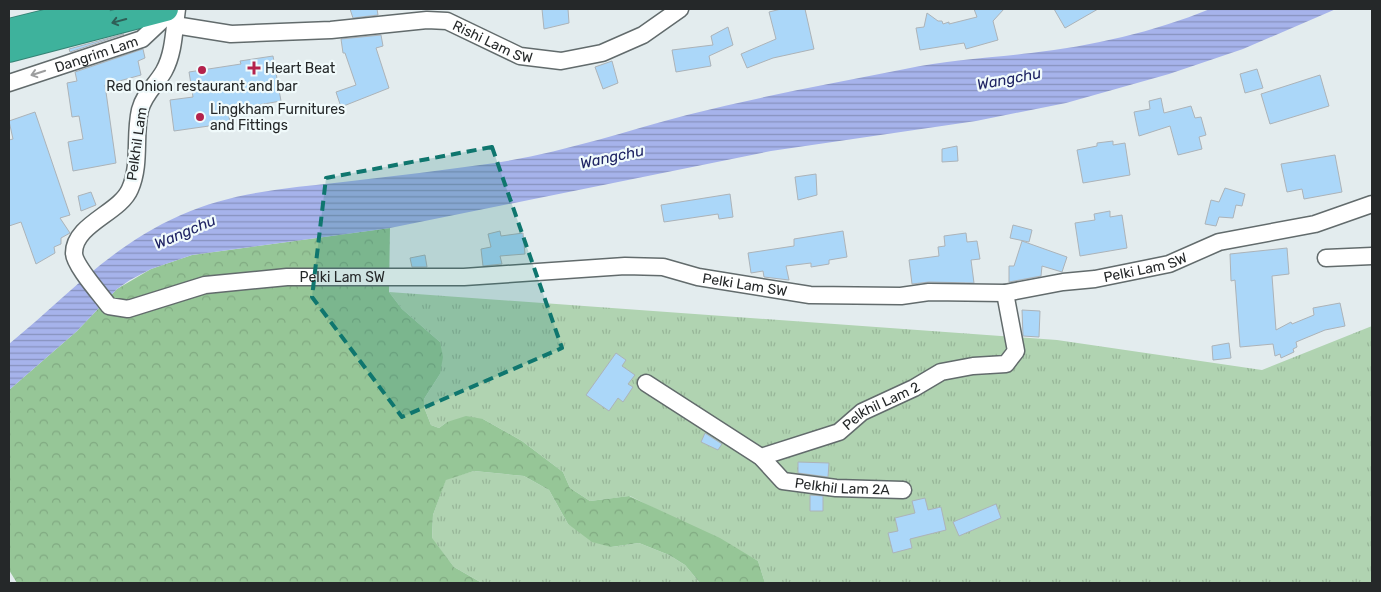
<svg xmlns="http://www.w3.org/2000/svg" width="1381" height="592" font-family="Rubik,sans-serif">
	<style>
		.grass { fill: url(#grass-tufts) }
		.forest { fill: url(#forest-crowns) }
		.water { fill: url(#water-rules) }
		.building { fill: #abd7f9; stroke: #acb3b8 }
		.lines { fill: none; stroke-linecap: round; stroke-linejoin: round }
		.minor-casing { stroke: #626b6c; stroke-width: 19 }
		.highway-casing { stroke: #358274; stroke-width: 26 }
		.minor { stroke: #fff; stroke-width: 16 }
		.highway { stroke: #3eb29c; stroke-width: 24 }
		.oneway { stroke: #2f5f57 }
		.oneway2 { stroke: #9d9e9f }
		.marked { fill: #0f766e; fill-opacity: 0.2; stroke: #0f766e; stroke-width: 4; stroke-dasharray: 10 6; stroke-linejoin: round }
		.poi-dot { fill: #b4224c; stroke: #f0fafb; stroke-width: 2 }
		.labels { text-anchor: middle; dominant-baseline: central; stroke-width: 4.5; stroke-linejoin: round; paint-order: stroke }
		.street-label { font-size: 14px; fill: #252829; stroke: #f0fafb }
		.poi-label { font-size: 14px; fill: #252829; stroke: #f0fafb; text-anchor: start }
		.water-label { font-size: 15px; font-style: italic; fill: #1f2464; stroke: #f0fafb }
	</style>
	<defs>
		<pattern id="grass-tufts" width="24" height="20" patternUnits="userSpaceOnUse" patternTransform="scale(1.25)"><rect width="24" height="20" fill="#b0d3b1"/><path d="M3 7l-1-3M5 7V3M7 7l1-3M15 17l-1-3M17 17v-4M19 17l1-3" fill="none" stroke="#97b598"/></pattern>
		<pattern id="forest-crowns" width="20" height="18" patternUnits="userSpaceOnUse" patternTransform="scale(1.25)"><rect width="20" height="18" fill="#96c697"/><path d="M2 6a3 3 0 1 1 6 0M12 15a3 3 0 1 1 6 0" fill="none" stroke="#81aa82"/></pattern>
		<pattern id="water-rules" width="6" height="5" patternUnits="userSpaceOnUse" patternTransform="scale(1.25)"><rect width="6" height="5" fill="#a6b3eb"/><path d="M0 2.5h6" fill="none" stroke="#8792be"/></pattern>
	</defs>
	<rect width="100%" height="100%" fill="#e3ecee"/>
	<!-- grass -->
	<path class="grass" d="M389,292l668,48 205,30 110,-44v257h-607l-7,-22 -128,-65 -40,5 -20,-13 -7,-16 -41,-31 -39,-22 -36,3 -8,6 -8,-3 -7,-18v-8l16,-25v-32l-38,-33z
		M474,471l50,5 25,14 19,34 43,23 28,-4 30,12 16,10 15,18h-218l-28,-16 -22,-28 1,-24 13,-36z"/>
	<!-- forest -->
	<path class="forest" d="M390,228l-1,64 13,17 38,33 3,15 -3,17 -16,25v8l7,18 8,3 8,-6 19,-6 17,3 39,22 41,31 7,16 20,13 39,-5 91,42 38,23 7,22h-65l-15,-18 -16,-10 -30,-12 -28,4 -19,-5 -24,-18 -19,-34 -25,-14 -50,-5 -28,9 -13,35 -1,23 22,29 28,16h-465l-8,-13v-180l68,-59 40,-42 34,-20 41,-14z"/>
	<!-- water -->
	<path class="water" d="M1210,9h126l-93,40 -74,25 -103,29 -90,18 -205,30 -381,77 -198,27 -41,14 -21,11 -13,9 -40,42 -68,59v-46c59,-48 101,-98 172,-129 51,-23 108,-27 162,-33 51,-6 102,-12 152,-19 65,-10 128,-31 192,-48 72,-18 145,-32 218,-46 41,-9 84,-11 126,-16 61,-7 123,-21 179,-44z"/>
	<!-- building -->
	<path class="building" d="M350,9h27l1,6 -25,3z
		M542,9h26l1,14 -25,6z
		M781,9h24l9,40 -41,9 -26,10 -6,-14 35,-15 -7,-27z
		M974,9h30l-11,12 5,19 -32,9 -2,-6 -44,7 -4,-22 8,-1 3,-14 11,8h4l1,3 6,-2v2l28,-7z
		M1054,9h44l-33,19z
		M728,27l5,18 -24,11 2,10 -35,6 -4,-22 41,-5 -2,-9z
		M124,34l-54,18 -1,-3z
		M381,35l2,11 -7,2 13,40 -48,19 -5,-15 20,-7 -11,-32h-2l-2,-14z
		M143,49l2,9 -7,3 3,14 -36,10 11,78 -43,8 -5,-29 15,-3 -4,-23 -7,1 -5,-34 10,-2 -2,-9z
		M273,56l8,45 -53,9 2,13 -56,8 -4,-31 23,-3 -4,-25 52,-8 -1,-3z
		M612,61l6,22 -15,6 -8,-22z
		M1257,69l6,19 -18,5 -5,-19z
		M1320,75l9,31 -59,18 -9,-30z
		M1161,98l3,15 27,-7 4,12 6,-1 5,18 -7,2 3,12 -24,6 -8,-29 -31,10 -5,-24 16,-3 -1,-8z
		M35,112l35,103 -10,3 10,15 -9,5v6l-7,3 1,6 -19,11 -15,-42 -12,4v-86l4,-1 -4,-18z
		M1113,141v4l12,-2 5,32 -47,8 -6,-33 20,-4v-3z
		M957,146l1,15 -16,1v-13z
		M1335,155l7,37 -38,7 -2,-10 -15,3 -6,-28z
		M816,174l1,21 -19,5 -3,-23z
		M1225,188l20,6 -3,12 -6,-1 -3,13 -14,-1 -3,9 -11,-2 6,-24 8,2z
		M91,192l5,13 -15,6 -3,-15z
		M730,194l3,23 -14,2 -1,-5 -54,8 -3,-17z
		M1110,211v6l12,-2 5,33 -47,8 -5,-33 20,-3 -1,-6z
		M1013,225l19,5 -3,12 -19,-4z
		M500,231l1,5 22,-3 2,21 -25,2 2,8 -19,2 -2,-17 10,-2 -3,-13z
		M843,231l4,26 -18,3v4l-18,3v-4l-25,3 3,14 -25,-3 -1,-6 -12,2 -3,-20 46,-7v-7z
		M966,233l1,9 10,-1 3,18 -9,1 3,23 -45,-1 -17,2 -3,-24 30,-4 -1,-9 7,-1 -1,-10z
		M1022,241l45,16 -5,15 -20,-6 -1,10 -32,6v-16h5z
		M1287,248l2,26 -17,2 4,54 15,-8 1,2 22,-9 -1,-7 27,-5 5,23 -20,4 -29,12 1,5 -4,2 1,3 -13,6 -1,-4 -5,2 -2,-12 -33,3 -5,-67 -4,1 -1,-27z
		M425,255l2,12h-15l-2,-9z
		M1022,310l18,1 -1,26 -16,-1z
		M1229,343l2,15 -18,2 -1,-14z
		M616,353l10,7 -4,6 13,9 -7,9 5,3 -10,15 -5,-4 -9,13 -23,-16z
		M705,433l17,11 -4,6 -17,-8z
		M798,462l31,1 -1,14 -30,-4z
		M810,495l13,1v15h-13z
		M925,498l3,12 13,-3 5,23 -36,9 2,9 -19,5 -5,-20 10,-2 -3,-13 20,-5 -3,-12z
		M996,504l5,14 -42,18 -6,-14z"/>
	<g class="lines">
		<defs>
			<g id="minor">
				<path id="s1" d="M177,9c-3,21 -3,44 -13,62 -8,14 -20,23 -24,39 -6,26 1,54 -10,79 -10,24 -56,35 -56,64 0,12 27,42 35,53l19,3 77,-24 82,-8h177l161,-11 38,1 35,10 112,18 91,1 28,-4 76,1 58,-11 32,-3 74,-15 50,-22 96,-18 57,-20"/>
				<path id="s2" d="M175,25l56,9 100,-4 96,-10 20,1 73,35 41,5 41,-8 41,-18 37,-26"/>
				<path id="s3" d="M9,83l133,-44 32,-30"/>
				<path d="M1326,258l46,-2"/>
				<path id="s4" d="M646,383l115,74 22,24 53,7 67,2"/>
				<path id="s5" d="M761,457l78,-25 23,-20 52,-24 27,-16 32,-6 33,-2 10,-13 -11,-58"/>
			</g>
			<path id="highway" d="M9,31l89,-22
				M9,50l157,-41"/>
		</defs>
		<!-- minor casing -->
		<use href="#minor" class="minor-casing"/>
		<!-- highway casing -->
		<use href="#highway" class="highway-casing"/>
		<!-- minor -->
		<use href="#minor" class="minor"/>
		<!-- highway -->
		<use href="#highway" class="highway"/>
	</g>
	<!-- one-way arrows -->
	<defs><path id="oneway-shaft" d="M-6 0H5M1.5-3L5.5 0L1.5 3" fill="none" stroke-width="1.6" stroke-linecap="round" stroke-linejoin="round" transform="scale(1.25)"/></defs>
	<use class="oneway" href="#oneway-shaft" transform="translate(119 21) rotate(165)"/>
	<use class="oneway2" href="#oneway-shaft" transform="translate(38 73) rotate(162)"/>
	<!-- marked area -->
	<path class="marked" d="M492,147l70,201 -160,69 -90,-120 14,-119z"/>
	<!-- markers -->
	<g class="poi-dot">
		<path d="M251.5 60.5h5v5h5v5h-5v5h-5v-5h-5v-5h5z"/>
		<circle cx="202" cy="70" r="5"/>
		<circle cx="200" cy="117" r="5"/>
	</g>
	<g class="labels">
		<!-- street labels -->
		<g class="street-label">
			<text stroke="none"><textPath href="#s2" startOffset="324">Rishi Lam SW</textPath></text>
			<text stroke="none"><textPath href="#s3" startOffset="92">Dangrim Lam</textPath></text>
			<text transform="translate(137 144) rotate(-82)">Pelkhil Lam</text>
			<text stroke="none"><textPath href="#s1" startOffset="1388">Pelki Lam SW</textPath></text>
			<text stroke="none"><textPath href="#s1" startOffset="579">Pelki Lam SW</textPath></text>
			<text stroke="none"><textPath href="#s1" startOffset="984">Pelki Lam SW</textPath></text>
			<text stroke="none"><textPath href="#s5" startOffset="132">Pelkhil Lam 2</textPath></text>
			<text stroke="none"><textPath href="#s4" startOffset="229">Pelkhil Lam 2A</textPath></text>
		</g>
		<!-- poi labels -->
		<g class="poi-label">
			<text x="265" y="68">Heart Beat</text>
			<text x="202" y="86" text-anchor="middle">Red Onion restaurant and bar</text>
			<text x="210" y="109">Lingkham Furnitures<tspan x="210" dy="16">and Fittings</tspan></text>
		</g>
		<!-- water labels -->
		<g class="water-label">
			<text transform="translate(1009 79) rotate(-11)">Wangchu</text>
			<text transform="translate(612 157) rotate(-12)">Wangchu</text>
			<text transform="translate(185 232) rotate(-23)">Wangchu</text>
		</g>
	</g>
	<!-- border -->
	<rect width="1381" height="592" fill="none" stroke="#252829" stroke-width="20"/>
</svg>
